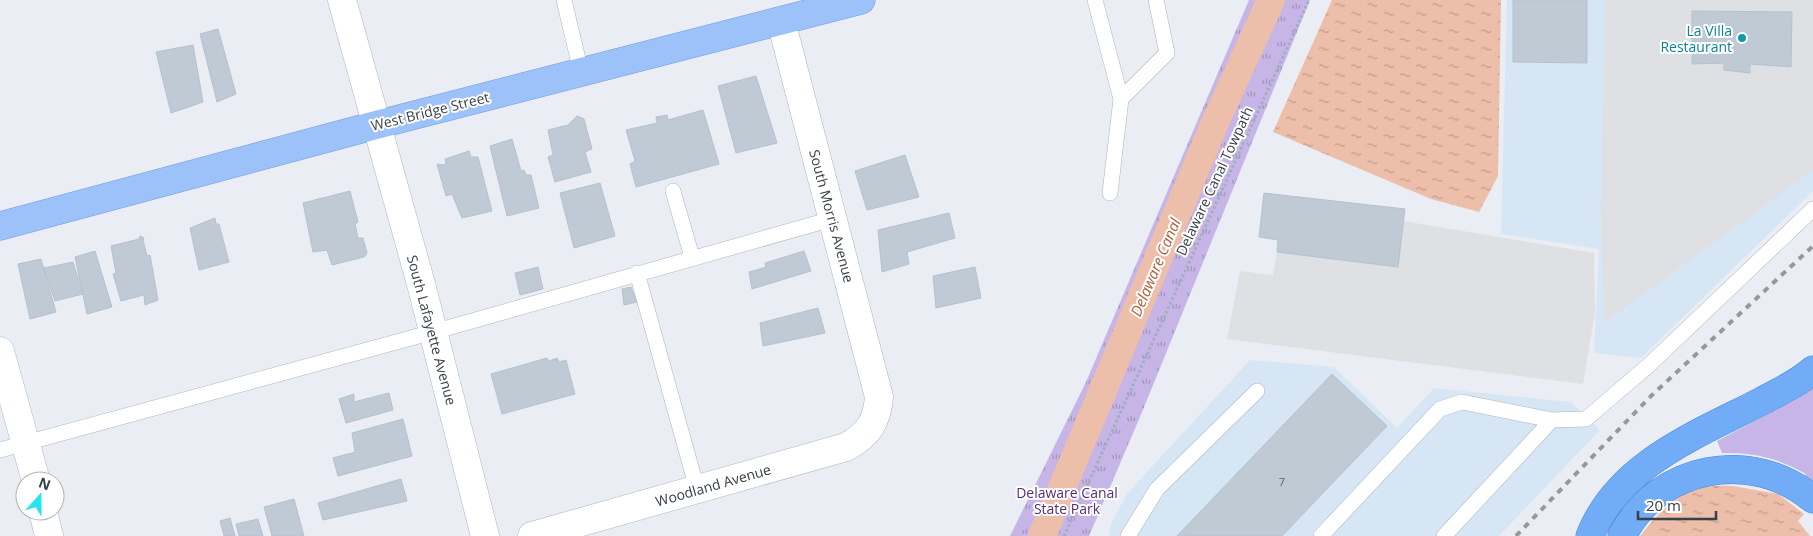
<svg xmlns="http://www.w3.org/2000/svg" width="1813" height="536" font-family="'Open Sans',sans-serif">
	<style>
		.commercial { fill: #d6e6f4 }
		.grass { fill: #c6b5e6 }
		.park { fill: url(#park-tufts) }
		.parking { fill: #dee0e3 }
		.water { fill: url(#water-ripples) }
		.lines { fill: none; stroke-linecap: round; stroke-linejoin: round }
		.canal { stroke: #edbea9; stroke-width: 28 }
		.building { fill: #c0cad5; stroke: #b3c1d0 }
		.lane-casing { stroke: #acb5bf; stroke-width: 16 }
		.street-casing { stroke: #acb5bf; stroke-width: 29 }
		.primary-casing { stroke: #6d9bde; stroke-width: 29 }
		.highway-casing { stroke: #4288d6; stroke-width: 29 }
		.path { stroke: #9eaec0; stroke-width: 3; stroke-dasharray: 2.5 2.5; stroke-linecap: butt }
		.lane { stroke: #fff; stroke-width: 15 }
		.street { stroke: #fff; stroke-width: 28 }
		.primary { stroke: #9dc1f9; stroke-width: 28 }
		.highway { stroke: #72acf7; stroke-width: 28 }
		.rail { stroke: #989898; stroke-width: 4; stroke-dasharray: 6 6; stroke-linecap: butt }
		.culture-dot { fill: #0f9aa8; stroke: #fff; stroke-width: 2 }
		.labels { text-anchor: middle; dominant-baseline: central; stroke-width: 4; stroke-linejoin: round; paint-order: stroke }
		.number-label { font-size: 11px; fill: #5a626b }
		.culture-label { font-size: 14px; fill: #0d838f; stroke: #fff; text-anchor: end }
		.street-label { font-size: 14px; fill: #384048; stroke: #fff }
		.park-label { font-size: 14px; fill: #542e77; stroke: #fff }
		.water-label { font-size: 15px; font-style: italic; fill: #af5c36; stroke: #fff }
	</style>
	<defs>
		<pattern id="park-tufts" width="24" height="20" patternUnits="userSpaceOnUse" patternTransform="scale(1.25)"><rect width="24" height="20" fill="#c6b5e6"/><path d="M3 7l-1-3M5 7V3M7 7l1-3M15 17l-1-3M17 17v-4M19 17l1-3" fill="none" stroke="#a295bc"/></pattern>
		<pattern id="water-ripples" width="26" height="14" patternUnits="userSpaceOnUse" patternTransform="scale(1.25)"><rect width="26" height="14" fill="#edbea9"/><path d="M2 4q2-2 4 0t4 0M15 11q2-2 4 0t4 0" fill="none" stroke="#c19c8c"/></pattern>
	</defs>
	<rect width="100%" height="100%" fill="#eaeef4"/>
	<!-- commercial -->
	<path class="commercial" d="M1507,0h306v191l-172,167 -47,-5 5,-104 -98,-15z
		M1250,360l84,7 63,61 37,-40 137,14 29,28 -101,106h-390l2,-12 16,-30z"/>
	<!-- grass -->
	<path class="grass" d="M1813,388v94l-9,-6 2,-2c-27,-16 -54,-22 -84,-21l-5,-12 78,-41z"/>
	<!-- park -->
	<path class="park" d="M1249,0h61l-170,417 -51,119h-79l76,-154z"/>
	<!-- parking -->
	<path class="parking" d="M1605,0h208v170l-209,153 -3,-112z
		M1403,221l191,32 1,60 -12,71 -356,-45 13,-68 33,4 4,-23 121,15z"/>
	<!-- water -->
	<path class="water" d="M1332,0h169l-3,176 -19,36 -48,-13 -158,-67z
		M1733,486l45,8 26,20 -6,7 12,15h-170c17,-21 34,-41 61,-48 10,-3 22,-2 32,-2z"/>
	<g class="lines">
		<!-- canal -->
		<path class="canal" d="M1042,536l172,-411 57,-125"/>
	</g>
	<!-- building -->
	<path class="building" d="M1513,0h74v63l-74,-1z
		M1692,11l100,1 -1,55 -41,-3v9l-26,-3v-7l-32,1z
		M218,29l18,65 -19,8 -17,-68z
		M193,45l10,57 -32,11 -15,-61z
		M756,76l21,67 -41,10 -18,-67z
		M703,110l16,54 -83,23 -6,-23 5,-3 -9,-31 31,-7 -1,-6 11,-2 1,5z
		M577,116l7,3 8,30 -7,3 6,20 -36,10 -7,-25 5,-2 -5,-25 20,-5z
		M512,139l9,32 3,-1 2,5h5l8,33 -32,8 -17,-70z
		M469,151l2,6h7l14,54 -30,7 -10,-24 -6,2 -9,-32 9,1 -1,-6z
		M905,155l14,42 -52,13 -12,-39z
		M600,183l15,53 -41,12 -14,-55z
		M350,191l8,31 -3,2 3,14h5l4,15 -3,4 -32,8 -5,-15 -14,2 -10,-49z
		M1264,193l141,16 -7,58 -121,-15 1,-12 -19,-3z
		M949,213l6,25 -48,14 2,12 -27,8 -4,-42z
		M215,218l1,6h3l10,38 -30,8 -9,-42z
		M140,236l4,2 -1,2 4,16 3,-1 8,45 -13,5 -1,-10 -23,6 -8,-27 3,-1 -5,-27 28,-7z
		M95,251l17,56 -25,7 -12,-57z
		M804,251l7,20 -59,18 -3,-17 17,-5 -1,-4z
		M41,259l15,53 -26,7 -12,-55z
		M73,262l10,32 -28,7 -11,-33z
		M538,267l5,22 -23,6 -5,-22z
		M975,267l6,31 -45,10 -3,-32z
		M631,287l6,15 -13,3 -2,-16z
		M818,308l7,25 -62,13 -3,-23z
		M547,358l2,3 8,-3 2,4 7,-2 9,34 -73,20 -11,-40z
		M1332,374l55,52 -105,110h-105z
		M389,393l4,17 -47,13 -7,-24 15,-5v8z
		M403,419l9,37 -74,20 -5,-18 22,-6 -3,-19z
		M401,479l6,22 -84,19 -5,-17z
		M294,499l10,37h-32l-8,-29z
		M230,518l5,18h-11l-4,-15z
		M258,519l5,17h-24l-3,-12z"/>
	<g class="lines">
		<defs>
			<path id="lane" d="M564,0l17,72
				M1095,0l26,99 -11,94
				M1121,99l46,-46 -11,-53
				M673,191l19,66
				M637,273l60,216
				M0,450l433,-118 399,-113
				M1128,536l29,-47 100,-98
				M1321,536l119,-127 22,-7 90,18
				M1444,536l108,-116 34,-1 63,-54 164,-156"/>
			<path id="street" d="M342,0l79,284 64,252
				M0,351l36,130
				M43,511l6,25
				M532,536l314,-89c22,-12 31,-25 33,-50l-98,-376"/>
			<path id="primary" d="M0,226l376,-101 485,-125"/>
			<path id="highway" d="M1590,536c29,-73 109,-102 174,-136 16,-9 35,-17 49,-30
				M1622,536c36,-71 130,-88 191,-37"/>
		</defs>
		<!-- lane casing -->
		<use href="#lane" class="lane-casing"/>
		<!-- street casing -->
		<use href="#street" class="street-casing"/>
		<!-- primary casing -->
		<use href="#primary" class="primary-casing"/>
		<!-- highway casing -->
		<use href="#highway" class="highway-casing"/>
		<!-- path -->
		<path class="path" d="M1064,536l245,-536"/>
		<!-- lane -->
		<use href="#lane" class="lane"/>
		<!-- street -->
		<use href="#street" class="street"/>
		<!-- primary -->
		<use href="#primary" class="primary"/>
		<!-- highway -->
		<use href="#highway" class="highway"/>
		<!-- rail -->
		<path class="rail" d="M1516,536l135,-140 162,-150"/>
	</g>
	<!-- markers -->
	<circle class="culture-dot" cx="1742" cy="38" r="5"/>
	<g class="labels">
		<!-- number labels -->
		<g class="number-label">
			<text x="1282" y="481">7</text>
		</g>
		<!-- culture labels -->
		<g class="culture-label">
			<text x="1732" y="30">La Villa<tspan x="1732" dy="16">Restaurant</tspan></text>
		</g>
		<!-- street labels -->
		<g class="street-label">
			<text transform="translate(430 111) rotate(-14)">West Bridge Street</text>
			<text transform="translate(1214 181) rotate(-65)">Delaware Canal Towpath</text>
			<text transform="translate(832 216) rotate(75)">South Morris Avenue</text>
			<text transform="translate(432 330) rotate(75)">South Lafayette Avenue</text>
			<text transform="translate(713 485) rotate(-16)">Woodland Avenue</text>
		</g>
		<!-- park labels -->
		<g class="park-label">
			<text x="1067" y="492">Delaware Canal<tspan x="1067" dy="16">State Park</tspan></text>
		</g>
		<!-- water labels -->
		<g class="water-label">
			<text transform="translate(1155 267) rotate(-67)">Delaware Canal</text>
		</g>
	</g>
	<!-- north arrow -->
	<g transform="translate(40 496) rotate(21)"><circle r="24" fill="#ffffff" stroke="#afb3b6"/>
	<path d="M0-4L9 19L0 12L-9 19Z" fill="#25e6ef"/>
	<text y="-8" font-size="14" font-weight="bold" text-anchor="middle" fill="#384048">N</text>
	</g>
	<!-- scale -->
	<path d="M1638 511v8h78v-8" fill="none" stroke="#384048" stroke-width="2.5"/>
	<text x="1646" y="511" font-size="15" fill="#384048" stroke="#ffffff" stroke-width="4" paint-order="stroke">20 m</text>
</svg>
